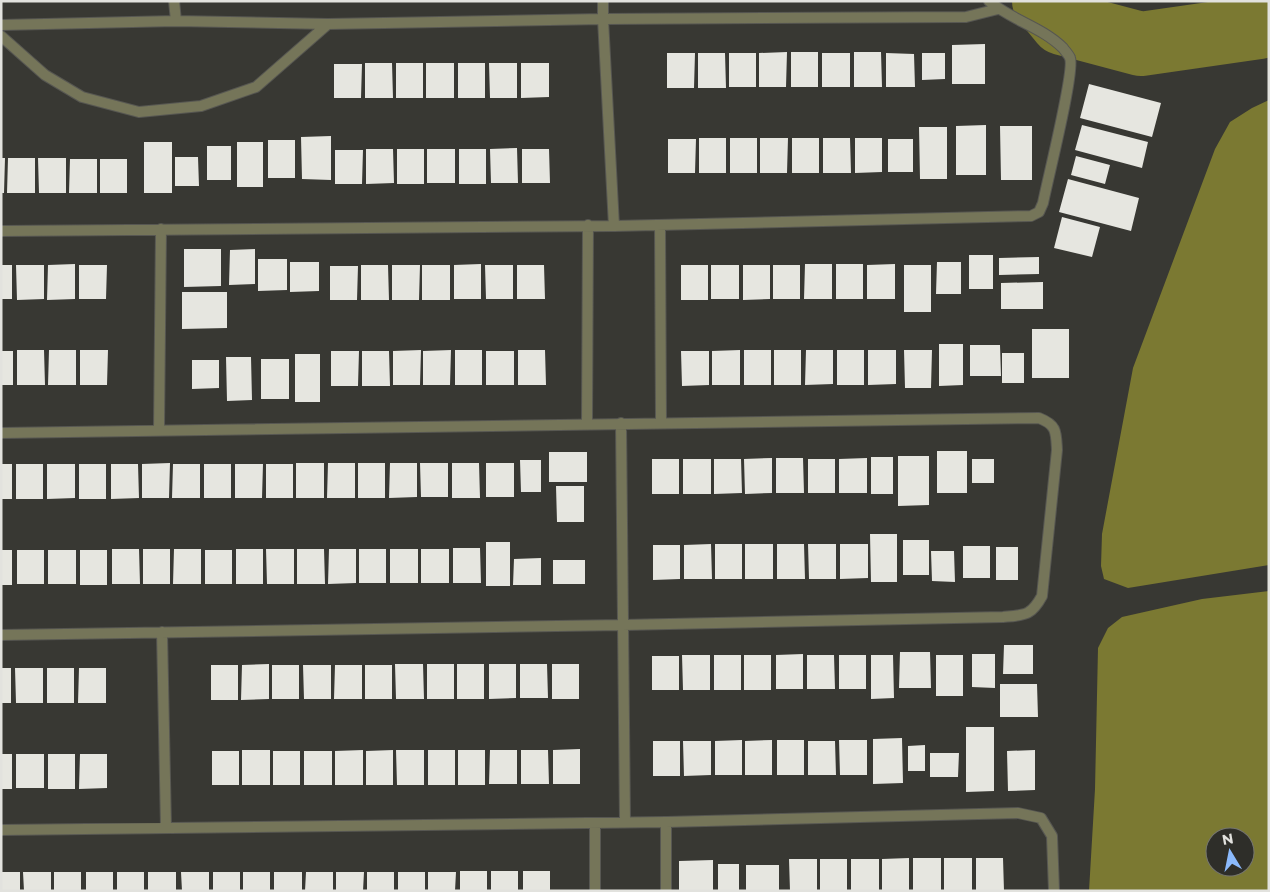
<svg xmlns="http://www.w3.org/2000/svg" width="1270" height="892" font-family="Montserrat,sans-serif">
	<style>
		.water { fill: #7b7932; fill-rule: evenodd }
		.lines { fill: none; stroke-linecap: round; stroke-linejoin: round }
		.river { stroke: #7b7932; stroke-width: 64 }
		.building { fill: #e6e6e0 }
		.street-casing { stroke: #575752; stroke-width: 12 }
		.street { stroke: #757559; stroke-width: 10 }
	</style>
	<rect width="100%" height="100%" fill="#383833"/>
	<!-- water -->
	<path class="water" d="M1269,100v465l-141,23 -24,-9 -3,-13 1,-32 31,-166 82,-219 15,-27 22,-14z
		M1269,591v300h-180l6,-102 3,-141 10,-20 14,-11 80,-18zM1215,837h30v30h-30z"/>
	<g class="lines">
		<!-- river -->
		<path class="river" d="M1044,1l18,22 79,21 118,-17 10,-3"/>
	</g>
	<!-- building -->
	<path class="building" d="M985,44v40h-33v-39z
		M787,52l-1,35h-27v-34z
		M791,52h27v35h-27z
		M854,52h27l1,35h-28z
		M667,53h28l-1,35h-27z
		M698,53h27l1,35h-28z
		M729,53h27v34h-27z
		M822,53h28v34h-28z
		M886,53l28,1 1,33h-29z
		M922,53h23v26l-23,1z
		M365,63h27l1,35h-28z
		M396,63h27v35h-27z
		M426,63h28v35h-28z
		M458,63h27v35h-27z
		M489,63h28v35h-27z
		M521,63h28v34l-28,1z
		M334,64h28l-1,34h-27z
		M1089,84l72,19 -9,34 -72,-19z
		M986,125v50h-30v-49z
		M1082,125l66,17 -6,26 -67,-18z
		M1000,126h32v54h-31z
		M919,127h28v52h-27z
		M331,136v44l-29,-1 -1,-42z
		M699,138h27v35h-27z
		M730,138h27v35h-27z
		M760,138h28l-1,35h-27z
		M792,138h27v35h-27z
		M823,138h27l1,35h-28z
		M855,138h27v34l-27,1z
		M668,139h28l-1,34h-27z
		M888,139h25v33h-25z
		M268,140h27v38h-27z
		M144,142h28v51h-28z
		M237,142h26v45h-26z
		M207,146h24v34h-24z
		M517,148l1,35h-27l-1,-34z
		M366,149h27l1,34 -28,1z
		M397,149h27v35h-27z
		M427,149h28v34h-28z
		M459,149h27v35h-27z
		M522,149h27l1,34h-28z
		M335,150h28l-1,34h-27z
		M1076,156l34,9 -5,19 -34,-9z
		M175,157h23l1,29h-24z
		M1,158h4l-1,35h-3z
		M8,158h27v35h-28z
		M38,158h28v35h-27z
		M70,159h27v34h-28z
		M100,159h27v34h-27z
		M1068,179l71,19 -8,33 -72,-19z
		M1062,217l38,10 -8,30 -38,-9z
		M184,249h37v37l-37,1z
		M255,249v35l-26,1 1,-35z
		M969,255h24v34h-24z
		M1039,257v17l-40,1v-17z
		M258,259h29v31l-29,1z
		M290,262h29v29l-29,1z
		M937,262h24v32h-25z
		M75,264v35l-28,1 1,-35z
		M481,264v35h-27v-34z
		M805,264h27v35h-28z
		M836,264h27v35h-27z
		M895,264v35h-28v-34z
		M1,265h11v34h-11z
		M16,265h28v34l-27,1z
		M79,265h28l-1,34h-27z
		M361,265h27l1,35h-28z
		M392,265h28l-1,35h-27z
		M422,265h28v35h-28z
		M485,265h28v34h-27z
		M517,265h27l1,34h-28z
		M681,265h27v35h-27z
		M711,265h28v34h-28z
		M743,265h27v34l-27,1z
		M773,265h27v34h-27z
		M904,265h27v47h-27z
		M330,266h28l-1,34h-27z
		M1043,282v27h-42v-26z
		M182,292h45v36l-45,1z
		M1032,329h37v49h-37z
		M939,344h24v41l-24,1z
		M970,345h30l1,31h-31z
		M17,350h27l1,35h-28z
		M49,350h27v35h-28z
		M80,350h28l-1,35h-27z
		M421,350l-1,35h-27v-34z
		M451,350l-1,35h-27v-34z
		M455,350h27v35h-27z
		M518,350h27l1,35h-28z
		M740,350v35h-28v-34z
		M744,350h27v35h-27z
		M774,350h27v35h-27z
		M806,350h27v34l-28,1z
		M837,350h27v35h-27z
		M868,350h28v34l-28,1z
		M904,350h28l-1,38h-26z
		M1,351h12v34h-12z
		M331,351h28l-1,35h-27z
		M362,351h27l1,35h-28z
		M486,351h28v34h-28z
		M681,351h28v34l-27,1z
		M1002,353h22v30h-22z
		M295,354h25v48h-25z
		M226,357h25l1,43 -25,1z
		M261,359h28v40h-28z
		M192,360h27v28l-27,1z
		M937,451h30v42h-30z
		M549,452h38v30h-38z
		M898,456h31v49l-31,1z
		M871,457h22v37h-22z
		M772,458v35l-27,1 -1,-35z
		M776,458h27l1,35h-28z
		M867,458v35h-28v-34z
		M652,459h27v35h-27z
		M683,459h28v35h-28z
		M714,459h27l1,34 -28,1z
		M808,459h27v34h-27z
		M972,459h22v24h-22z
		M520,460h21v32h-20z
		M170,463l-1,35h-27v-34z
		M296,463h28v35h-28z
		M328,463h27v35h-28z
		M358,463h27v35h-27z
		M390,463h27v34l-28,1z
		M420,463h28v34h-27z
		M452,463h27l1,35h-28z
		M486,463h28v34h-28z
		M1,464h11v35h-11z
		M16,464h27v35h-27z
		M47,464h28v34l-28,1z
		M79,464h27v35h-27z
		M111,464h27l1,34 -28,1z
		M173,464h27v34h-28z
		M204,464h27v34h-27z
		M235,464h28l-1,34h-27z
		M266,464h27v34h-27z
		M556,486h28v36h-27z
		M870,534h27v48h-26z
		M903,540h26v35h-26z
		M486,542h24v44h-24z
		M711,544l1,35h-28v-34z
		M715,544h27v35h-27z
		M745,544h28v35h-28z
		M777,544h27l1,35h-28z
		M808,544h28v35h-27z
		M840,544h28v34l-28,1z
		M653,545h27v34l-27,1z
		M963,546h27v32h-27z
		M996,547h22v33h-22z
		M453,548h27l1,35h-28z
		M112,549h27l1,35h-28z
		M143,549h27v35h-27z
		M174,549h27v35h-28z
		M236,549h27v35h-27z
		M266,549h28v35h-27z
		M297,549h27l1,35h-28z
		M329,549h27v34l-28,1z
		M359,549h27v34h-27z
		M390,549h28v34h-28z
		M421,549h28v34h-28z
		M1,550h11v35h-11z
		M17,550h27v34h-27z
		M48,550h28v34h-28z
		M80,550h27v35h-27z
		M205,550h27v34h-27z
		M931,551h23l1,31 -23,-1z
		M541,558v27h-28l1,-26z
		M553,560h32v24h-32z
		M1004,645h29v29h-30z
		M900,652h30l1,36h-32z
		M803,654v35h-27v-34z
		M972,654h23v34l-23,-1z
		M682,655h28v35h-27z
		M714,655h27v35h-27z
		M744,655h27v35h-27z
		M807,655h27l1,34h-28z
		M839,655h27v34h-27z
		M871,655h22l1,43 -23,1z
		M936,655h27v41h-27z
		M652,656h27v34h-27z
		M269,664v35l-28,1 1,-35z
		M395,664h28l1,35h-28z
		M427,664h27v35h-27z
		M457,664h27v35h-27z
		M489,664h27v34l-27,1z
		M520,664h27l1,34h-28z
		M552,664h27v35h-27z
		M211,665h27v35h-27z
		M272,665h27v34h-27z
		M303,665h28v34h-27z
		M335,665h27v34h-28z
		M365,665h27v34h-27z
		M1,668h10v35h-10z
		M15,668h28v35h-27z
		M47,668h27v35h-27z
		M79,668h27v35h-28z
		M1000,684h37l1,33h-38z
		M966,727h28v64l-28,1z
		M902,738l1,45 -30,1v-45z
		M742,740v35h-27v-34z
		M772,740v35h-27v-34z
		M777,740h27v35h-27z
		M839,740h28v35h-27z
		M653,741h27v35h-27z
		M683,741h28v34l-27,1z
		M808,741h27l1,34h-28z
		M925,745v26h-17v-25z
		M580,749v35h-27v-34z
		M242,750h28v35h-28z
		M363,750v35h-28v-34z
		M393,750v35h-27v-34z
		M396,750h28v35h-27z
		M428,750h27v35h-27z
		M458,750h27v35h-27z
		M490,750h27v34h-28z
		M521,750h27l1,34h-28z
		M1035,750v40l-27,1 -1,-40z
		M212,751h27v34h-27z
		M273,751h27v34h-27z
		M304,751h28v34h-28z
		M930,753h29l-1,24h-28z
		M1,754h11v35h-11z
		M16,754h28v34h-28z
		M48,754h27v35h-27z
		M80,754h27v34l-28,1z
		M909,858v33h-27v-32z
		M913,858h28v33h-28z
		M944,858h28v33h-28z
		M976,858h27l1,33h-28z
		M789,859h28v32h-27z
		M820,859h27v32h-27z
		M851,859h28v32h-28z
		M713,860v31h-34v-30z
		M718,864h21v27h-21z
		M746,865h33v26h-33z
		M460,871h27v20h-27z
		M491,871h27v20h-27z
		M523,871h27v20h-27z
		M1,872h19v19h-19z
		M23,872h28v19h-27z
		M54,872h27v19h-27z
		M86,872h27v19h-27z
		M117,872h27v19h-27z
		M148,872h28v19h-28z
		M181,872h28v19h-27z
		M213,872h27v19h-27z
		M243,872h27v19h-27z
		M274,872h28v19h-28z
		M306,872h27v19h-28z
		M336,872h28l-1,19h-27z
		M367,872h27v19h-27z
		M398,872h27v19h-27z
		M428,872h28l-1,19h-27z"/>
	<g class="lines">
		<defs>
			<path id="street" d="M174,1l2,20
				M603,1v18l11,207
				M1,25l175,-4 152,3 275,-5 363,-2 32,-8
				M1,36l44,39 37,22 57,15 62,-6 55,-19 72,-63
				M660,225l1,197
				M1,231l613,-5 417,-10 8,-4 4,-9c4,-21 32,-132 27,-145 -1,-3 -5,-7 -7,-10 -21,-21 -52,-28 -74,-47
				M621,423l4,399
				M587,424l1,-199
				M159,430l2,-201
				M1,433l1038,-15c18,7 17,14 18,32l-15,146c-11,20 -17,19 -39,21l-381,8 -621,10
				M162,632l4,196
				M666,822v69
				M595,823v68
				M1,830l665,-8 352,-9 23,5 11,18 2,55"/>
		</defs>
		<!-- street casing -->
		<use href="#street" class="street-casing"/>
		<!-- street -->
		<use href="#street" class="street"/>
	</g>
	<!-- border -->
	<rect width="1270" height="892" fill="none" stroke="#e2e2de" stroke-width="5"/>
	<!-- north arrow -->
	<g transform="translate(1230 852) rotate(350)"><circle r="24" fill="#2e2e29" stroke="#767671"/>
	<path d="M0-4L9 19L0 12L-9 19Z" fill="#8bbafc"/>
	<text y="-8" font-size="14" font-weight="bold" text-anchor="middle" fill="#e2e2de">N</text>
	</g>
</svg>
